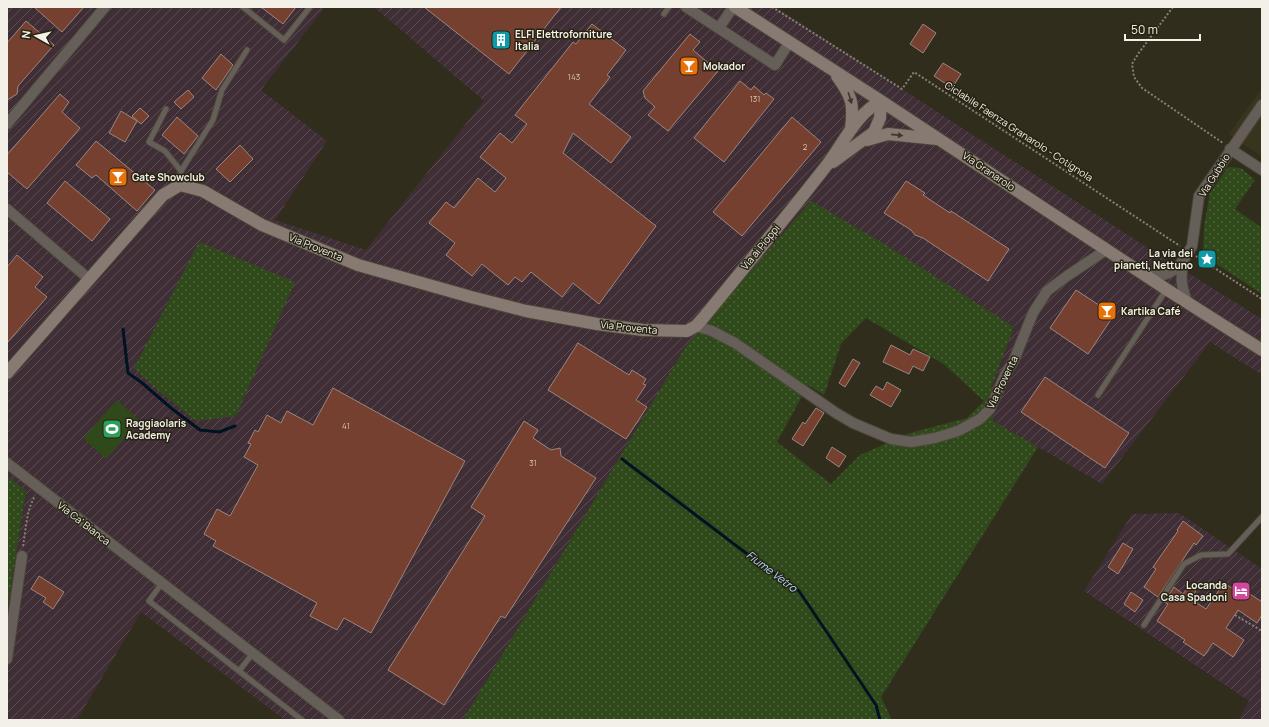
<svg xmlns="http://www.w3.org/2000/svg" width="1269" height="727" font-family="Manrope,sans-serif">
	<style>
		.built { fill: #39341d }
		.industrial { fill: url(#industrial-furrows) }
		.grass { fill: url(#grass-dots); fill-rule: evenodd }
		.green { fill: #30491b }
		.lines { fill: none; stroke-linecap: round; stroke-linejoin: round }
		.stream { stroke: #001323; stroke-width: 3 }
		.building { fill: #754030; stroke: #9b8680 }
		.lane-casing { stroke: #4b4838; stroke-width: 7 }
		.street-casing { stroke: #4b4838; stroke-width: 12 }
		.secondary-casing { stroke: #4b4838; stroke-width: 14 }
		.path { stroke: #858274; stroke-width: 2; stroke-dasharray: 2 2; stroke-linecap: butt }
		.lane { stroke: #665e59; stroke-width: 5 }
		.street { stroke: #665e59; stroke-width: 10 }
		.secondary { stroke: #867a72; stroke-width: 12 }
		.oneway { fill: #3e392b }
		.labels { text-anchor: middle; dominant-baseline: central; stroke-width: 3; stroke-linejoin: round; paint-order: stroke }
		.number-label { font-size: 8px; fill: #d4c5b9 }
		.poi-label { font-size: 10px; font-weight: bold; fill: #f3f1e7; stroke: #262313; text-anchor: start }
		.street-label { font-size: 10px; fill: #f3f1e7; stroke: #262313 }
		.water-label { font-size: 11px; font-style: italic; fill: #acd9fa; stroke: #262313 }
	</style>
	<defs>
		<pattern id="industrial-furrows" width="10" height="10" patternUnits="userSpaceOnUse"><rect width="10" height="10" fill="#402e36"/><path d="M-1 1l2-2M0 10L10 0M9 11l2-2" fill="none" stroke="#5c4d53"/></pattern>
		<pattern id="grass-dots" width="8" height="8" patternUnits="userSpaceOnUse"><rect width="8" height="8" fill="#30491b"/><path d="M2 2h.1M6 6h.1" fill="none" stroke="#4e643c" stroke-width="1.8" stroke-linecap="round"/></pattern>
	</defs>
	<rect width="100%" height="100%" fill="#302d1c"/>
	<!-- built -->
	<path class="built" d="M1262,88v69l-33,-23z"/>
	<!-- industrial -->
	<path class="industrial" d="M7,7h318l-64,83 66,51 -52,79 91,30 118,-149 -110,-94h401l381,246 106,66v56l-52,-33 -108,142 -109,-63 -2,-33 23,-61 -123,-79 -205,98 -223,374h-178l-144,-108 -64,108h-70v-109l19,-119 -19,-16z
		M1179,513l83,56v151h-24l11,-19 -165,-110 48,-77z"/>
	<!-- grass -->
	<path class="grass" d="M1228,167l13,1 14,12 -20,29 27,19v66l-59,-39 1,-29 6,-33z
		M811,201l80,47 123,79 -23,61 2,33 45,26 -157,250 11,23h-429l223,-374zM866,318l79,47 39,36 -17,17 -57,15 -50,22 -29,29 -54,-42 31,-57 16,10 17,-51z
		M199,242l96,40 -59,134 -40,5 -42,-34 -20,-19z
		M7,476l19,15 -19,120z"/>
	<!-- green -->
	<path class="green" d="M117,400l23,21 -34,38 -23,-21z"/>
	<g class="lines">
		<!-- stream -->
		<path class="stream" d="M123,329l5,44 13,9 30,26 29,22 19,2 16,-6
			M622,459l137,104 40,28 77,114 4,15"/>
	</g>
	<!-- building -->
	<path class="building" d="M34,7h50l-22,25z
		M261,7h35l-13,17z
		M424,7h137l-52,67z
		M26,21l28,24 -36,41 -1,8 -10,6v-57z
		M592,24l34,26 -19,25 3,2 -21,27 42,33 -20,26 -38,-30 -10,20 93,73 -57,78 -26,-21 -11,14 -31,-25 -9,10 -7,-5 -7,8 -26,-21 -10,12 -26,-21 9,-12 -26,-20 17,-21 8,6 24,-30 17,14 11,-14 -26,-21 20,-24 12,10 15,-19 -12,-9 58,-73 3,2z
		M923,24l13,9 -13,20 -13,-9z
		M690,34l10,8 -7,8 25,21 -50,60 -20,-16 7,-8 -10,-9 -2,-7z
		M221,54l12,11 -17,25 -14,-12z
		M943,63l18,11 -9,14 -18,-12z
		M740,81l11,9 3,-4 10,9 2,-2 8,6 -50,63 -30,-24z
		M188,90l6,7 -13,12 -7,-7z
		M60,94l9,8 -7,10 18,16 -53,61 -20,-17v-17z
		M140,108l9,8 -8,8 -9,-8z
		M121,111l16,10 -12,21 -16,-9z
		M177,117l21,19 -14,18 -22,-19z
		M792,117l29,25 -79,94 -29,-24z
		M96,141l59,49 -18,21 -41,-36 -4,3 -16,-13z
		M240,145l13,14 -23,23 -14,-13z
		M65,181l45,38 -18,22 -45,-38z
		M906,181l19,12 -2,2 27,18 1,-2 58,38 -21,32 -65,-43 -8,-3 -4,-5 -27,-17z
		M17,255l26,22 -8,10 12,10 -40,46v-76z
		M1076,290l38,25 -26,39 -38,-26z
		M578,343l51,32 3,-5 14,9 -3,5 3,1 -10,15 11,7 -21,32 -78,-49z
		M891,345l19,10 3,-6 17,8 -7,14 -10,-5 -4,8 -26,-12z
		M853,359l7,4 -15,24 -6,-4z
		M1045,377l84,56 -24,35 -84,-56z
		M887,382l14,8 -10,17 -21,-12 6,-9 7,4z
		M333,388l132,73 -94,172 -27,-15 -7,12 -27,-14 7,-13 -104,-57 3,-5 -12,-7 13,-25 13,7 28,-51 -14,-8 7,-13 -3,-1 7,-13 3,2 9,-17 14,8 6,-12 26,14z
		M816,408l8,5 -21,33 -11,-7 11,-17 2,2z
		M524,421l14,9 -5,8 18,12 9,-2 1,8 35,22 -91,140 -4,-2 -57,89 -56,-35 97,-154 -14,-9z
		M832,447l14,9 -7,11 -13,-9z
		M1183,521l20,15 -7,9 -2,-2 -36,54 -14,-10 12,-18 -3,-2 25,-36 -1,-1z
		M1123,543l10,6 -15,25 -10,-7z
		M39,576l25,16 -11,17 -10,-7 3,-4 -15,-9z
		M1224,583l11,7 3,-4 24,16v13l-5,8 -19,-13 -12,18 18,12 -11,17 -20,-14 -9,13 -21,-14 2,-2 -28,-19 11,-17 -4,-2 10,-15 9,7 6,-8 7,5 -5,8 15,10z
		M1131,592l12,8 -8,12 -11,-8z"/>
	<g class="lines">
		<defs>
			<path id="lane" d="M243,7l41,33 26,-33
				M664,14l5,-7
				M166,109l-17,33 16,9 16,20 32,-51 9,-30 25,-40
				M180,185l1,-14
				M1098,395l68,-105
				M162,583l-13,18 153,119
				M1144,625l40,-61 17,-9 27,-1 34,-37
				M239,671l14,-18"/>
			<path id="street" d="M686,7l89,58 14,-22
				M719,28l14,-21
				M7,124l98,-117
				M1230,149l32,21
				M7,209l82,70
				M1184,259c-4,20 -3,25 3,43
				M1149,276h11l9,-3 9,-6 6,-8 8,-13 7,-50 63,-91
				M696,326l16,5 23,12 101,70 17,10 38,16 20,3 24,-4 23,-7 22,-12 10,-10 15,-34 9,-15 19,-47 14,-22 20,-15 39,-26
				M7,463l332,257
				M7,659l15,-103"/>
			<path id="secondary" d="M735,7l146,94 285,188 96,61
				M837,76c15,21 17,27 14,53
				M867,140l21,-6 49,5
				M833,162l41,-30 6,-14 1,-17
				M7,373l156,-178 17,-10 23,6 59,34 96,40 113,32 55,14 71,13 46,6 44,1 9,-5 8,-9c40,-49 80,-97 119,-147 19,-23 31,-55 58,-69"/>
		</defs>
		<!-- lane casing -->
		<use href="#lane" class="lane-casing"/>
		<!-- street casing -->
		<use href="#street" class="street-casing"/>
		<!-- secondary casing -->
		<use href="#secondary" class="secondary-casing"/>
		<!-- path -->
		<path class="path" d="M772,7l130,82 12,-17 266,174
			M1173,7l-35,47 -6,10 2,13 8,11 81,55
			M1196,256l66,43
			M23,546c3,-16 3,-35 12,-50
			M1235,615l27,16"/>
		<!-- lane -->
		<use href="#lane" class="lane"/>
		<!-- street -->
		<use href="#street" class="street"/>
		<!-- secondary -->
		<use href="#secondary" class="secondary"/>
	</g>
	<!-- one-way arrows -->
	<defs><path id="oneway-solid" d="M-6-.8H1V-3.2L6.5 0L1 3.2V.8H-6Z"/></defs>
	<g class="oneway">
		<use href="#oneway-solid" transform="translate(850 98) rotate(73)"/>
		<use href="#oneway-solid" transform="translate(897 135) rotate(6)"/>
	</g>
	<!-- icons -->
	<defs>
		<symbol id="building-square" viewBox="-11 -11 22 22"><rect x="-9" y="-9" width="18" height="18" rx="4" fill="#0f9aa8" stroke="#262313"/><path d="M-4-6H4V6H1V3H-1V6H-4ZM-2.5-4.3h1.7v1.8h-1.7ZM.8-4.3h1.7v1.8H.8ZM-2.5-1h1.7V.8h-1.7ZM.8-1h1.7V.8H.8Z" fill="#fff"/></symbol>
		<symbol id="bar-square" viewBox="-11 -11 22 22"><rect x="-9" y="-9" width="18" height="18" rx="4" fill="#e8710a" stroke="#262313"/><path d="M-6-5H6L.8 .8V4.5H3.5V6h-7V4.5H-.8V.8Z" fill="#fff"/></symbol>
		<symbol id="sight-square" viewBox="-11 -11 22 22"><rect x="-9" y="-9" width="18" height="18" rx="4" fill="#0f9aa8" stroke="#262313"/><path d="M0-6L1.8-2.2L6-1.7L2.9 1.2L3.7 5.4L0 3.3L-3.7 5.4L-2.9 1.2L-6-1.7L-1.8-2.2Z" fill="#fff"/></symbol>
		<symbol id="stadium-square" viewBox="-11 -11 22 22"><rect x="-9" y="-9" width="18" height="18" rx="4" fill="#2e9e5b" stroke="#262313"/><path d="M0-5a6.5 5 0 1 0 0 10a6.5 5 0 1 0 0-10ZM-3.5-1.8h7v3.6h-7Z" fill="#fff"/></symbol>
		<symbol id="hotel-square" viewBox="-11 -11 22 22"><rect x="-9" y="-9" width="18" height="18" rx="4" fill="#d1479c" stroke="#262313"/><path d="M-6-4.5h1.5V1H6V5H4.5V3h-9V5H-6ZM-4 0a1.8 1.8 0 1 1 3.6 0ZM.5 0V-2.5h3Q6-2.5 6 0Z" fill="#fff"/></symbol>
	</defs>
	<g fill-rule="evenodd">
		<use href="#building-square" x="490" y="29" width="22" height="22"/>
		<use href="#bar-square" x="678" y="55" width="22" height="22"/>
		<use href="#bar-square" x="107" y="166" width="22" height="22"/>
		<use href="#sight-square" x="1196" y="248" width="22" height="22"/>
		<use href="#bar-square" x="1096" y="300" width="22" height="22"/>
		<use href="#stadium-square" x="101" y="418" width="22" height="22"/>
		<use href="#hotel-square" x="1230" y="580" width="22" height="22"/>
	</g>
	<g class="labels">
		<!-- number labels -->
		<g class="number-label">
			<text x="574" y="76">143</text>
			<text x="755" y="98">131</text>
			<text x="805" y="146">2</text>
			<text x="346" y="425">41</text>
			<text x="533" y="462">31</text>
		</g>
		<!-- poi labels -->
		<g class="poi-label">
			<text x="515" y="34">ELFI Elettroforniture<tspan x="515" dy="12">Italia</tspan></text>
			<text x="703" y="66">Mokador</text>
			<text x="132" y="177">Gate Showclub</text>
			<text x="1193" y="253" text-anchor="end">La via dei<tspan x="1193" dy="12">pianeti, Nettuno</tspan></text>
			<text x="1121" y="311">Kartika Café</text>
			<text x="126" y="423">Raggiaolaris<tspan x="126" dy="12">Academy</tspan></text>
			<text x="1227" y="585" text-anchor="end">Locanda<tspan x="1227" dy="12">Casa Spadoni</tspan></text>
		</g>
		<!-- street labels -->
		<g class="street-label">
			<text transform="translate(1019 131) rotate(33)">Ciclabile Faenza Granarolo - Cotignola</text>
			<text transform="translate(989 171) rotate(34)">Via Granarolo</text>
			<text transform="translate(1214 175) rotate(-58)">Via Gubbio</text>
			<text transform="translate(316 247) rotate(22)">Via Proventa</text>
			<text transform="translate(760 247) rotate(-51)">Via ai Pioppi</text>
			<text transform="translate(629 327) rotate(6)">Via Proventa</text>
			<text transform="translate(1002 382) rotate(-64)">Via Proventa</text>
			<text transform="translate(84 523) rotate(38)">Via Ca' Bianca</text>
		</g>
		<!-- water labels -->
		<g class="water-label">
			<text transform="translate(772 571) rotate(37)">Fiume Vetro</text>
		</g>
	</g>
	<!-- border -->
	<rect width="1269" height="727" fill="none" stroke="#f3f1e7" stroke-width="16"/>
	<!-- north arrow -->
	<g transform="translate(36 36) rotate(278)" stroke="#262313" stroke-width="3" paint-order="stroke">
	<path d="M0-3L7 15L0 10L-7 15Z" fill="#f3f1e7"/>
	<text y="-6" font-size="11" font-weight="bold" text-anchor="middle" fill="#f3f1e7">N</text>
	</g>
	<!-- scale -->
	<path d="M1125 34v6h75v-6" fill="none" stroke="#f3f1e7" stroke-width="2"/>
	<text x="1131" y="34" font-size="12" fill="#f3f1e7" stroke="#262313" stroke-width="3" paint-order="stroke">50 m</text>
</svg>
